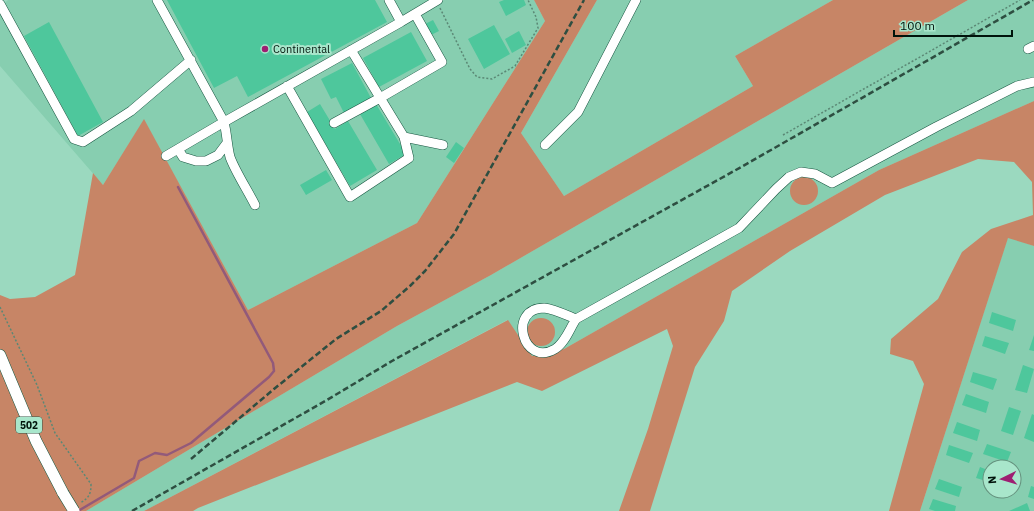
<svg xmlns="http://www.w3.org/2000/svg" width="1034" height="511" font-family="'IBM Plex Sans',sans-serif">
	<style>
		.built { fill: #87ceb0; fill-rule: evenodd }
		.green { fill: #c78566 }
		.lines { fill: none; stroke-linecap: round; stroke-linejoin: round }
		.stream { stroke: #925a7a; stroke-width: 2.5 }
		.building { fill: #4ec79c }
		.minor-casing { stroke: #175641; stroke-width: 10 }
		.major-casing { stroke: #175641; stroke-width: 12 }
		.path { stroke: #5b8875; stroke-width: 1.5; stroke-dasharray: 2 2; stroke-linecap: butt }
		.minor { stroke: #fff; stroke-width: 9 }
		.major { stroke: #fff; stroke-width: 11 }
		.rail { stroke: #2e4e41; stroke-width: 2.5; stroke-dasharray: 6 3; stroke-linecap: butt }
		.major-bridge-casing { stroke: #175641; stroke-width: 12; stroke-linecap: butt }
		.major-bridge { stroke: #fff; stroke-width: 11 }
		.poi-dot { fill: #9e1e72; stroke: #a8e6cb; stroke-width: 1.5 }
		.labels { text-anchor: middle; dominant-baseline: central; stroke-width: 4; stroke-linejoin: round; paint-order: stroke }
		.shield { fill: #a8e6cb; stroke: #325245; stroke-width: 1 }
		.shield-label { font-size: 10px; font-weight: bold; fill: #00130b }
		.poi-label { font-size: 11px; fill: #00130b; stroke: #a8e6cb; text-anchor: start }
	</style>
	<rect width="100%" height="100%" fill="#9bd9bf"/>
	<!-- built -->
	<path class="built" d="M8,0h526l11,21 -128,202 -169,87 -104,-190 -41,65 -103,-119v-59z
		M597,0h236l-98,56 18,30 -189,110 -43,-63z
		M968,0h66v101l-155,69 -315,179 -32,7 -25,-36 -363,191h-58l311,-185 94,-51z
		M1008,237l26,9v265h-114zM990,467h24v24h-24z"/>
	<!-- green -->
	<path class="green" d="M534,0h63l-76,133 43,63 189,-110 -18,-30 98,-56h135l-477,275 -94,51 -311,185h-86v-216l10,4 25,-2 40,-22 18,-102 10,12 41,-66 104,191 169,-87 128,-202z
		M1034,101v145l-26,-8 -88,273h-31l35,-127 -11,-23 -23,-7 1,-15 47,-40 24,-47 29,-23 42,-14 -1,-33 -18,-20 -36,-3 -93,36 -95,56 -58,40 -8,30 -29,46 -45,144h-31l29,-82 25,-83 -6,-17 -125,62 -25,-9 -319,126 -5,3h-49l364,-191 24,36 32,-7 315,-179z
		M790 191a14 14 0 1 1 28 0a14 14 0 1 1-28 0Z
		M527 332a14 14 0 1 1 28 0a14 14 0 1 1-28 0Z"/>
	<g class="lines">
		<!-- stream -->
		<path class="stream" d="M78,511l56,-33 5,-17 16,-8 12,2 24,-12 78,-66 5,-6 -1,-8 -95,-176"/>
	</g>
	<!-- building -->
	<path class="building" d="M167,0h208l12,22 -139,75 -11,-21 -23,12z
		M504,0h20l2,5 -20,11 -7,-14z
		M433,20l6,11 -8,4 -6,-11z
		M49,22l54,100 -25,14 -54,-100z
		M494,25l16,29 -26,15 -16,-30z
		M519,31l7,14 -14,8 -7,-14z
		M411,32l16,29 -48,26 -16,-29z
		M352,63l19,35 -27,15 -8,-16 -5,2 -10,-20z
		M320,104l15,25 13,-8 29,49 -27,16 -43,-74z
		M376,104l30,50 -17,10 -29,-50z
		M456,142l8,6 -10,15 -8,-6z
		M326,170l6,10 -26,15 -6,-10z
		M992,312l24,8 -3,11 -24,-8z
		M1034,335v16l-5,-1z
		M985,336l24,7 -4,11 -23,-8z
		M1023,365l11,4 -7,24 -12,-3z
		M973,372l24,7 -4,11 -23,-8z
		M966,394l23,8 -3,11 -24,-8z
		M1009,407l12,4 -8,24 -12,-4z
		M1032,414l2,1v27l-10,-4z
		M957,422l23,8 -3,11 -24,-8z
		M987,444l24,8 -4,10 -24,-8z
		M949,445l24,8 -4,10 -23,-8z
		M980,467l10,4v11l-14,-4z
		M939,479l23,8 -3,10 -24,-8z
		M1031,486l3,1v12l-6,-2z
		M933,499l23,7 -1,5h-20l-6,-2z
		M1027,503l3,8h-21z"/>
	<g class="lines">
		<defs>
			<path id="minor" d="M157,0l67,122 177,-100 -12,-22
				M0,4l74,135 9,3 48,-31 60,-51
				M401,22l37,-22
				M1028,49l6,-3
				M287,86l63,111 59,-39 -5,-21 -53,-87
				M334,123l46,-25 62,-36 -27,-48
				M404,137l39,8
				M545,145l33,-33 58,-112
				M178,149l5,8 13,4h10l12,-6 9,-12
				M166,156l58,-34c3,12 3,23 6,35 5,14 18,34 25,48
				M576,319c-10,-4 -22,-10 -32,-11 -37,0 -21,60 11,41 10,-6 15,-21 21,-30l163,-91 37,-39 13,-12 12,-5 14,2 17,9 104,-56 81,-41 17,-4"/>
			<path id="major" d="M0,355l36,86 27,52"/>
		</defs>
		<!-- minor casing -->
		<use href="#minor" class="minor-casing"/>
		<!-- major casing -->
		<use href="#major" class="major-casing"/>
		<!-- path -->
		<path class="path" d="M440,8l30,61 7,8 15,2 23,-13 23,-38 -2,-11 -8,-17
			M783,135l237,-135
			M0,307l37,78 18,48 36,51c0,10 -2,14 -11,19"/>
		<!-- minor -->
		<use href="#minor" class="minor"/>
		<!-- major -->
		<use href="#major" class="major"/>
		<!-- rail -->
		<path class="rail" d="M191,459l83,-70 62,-50 45,-28 29,-25 15,-15 29,-37 130,-234
			M132,511l195,-111 65,-39 351,-195 290,-166"/>
		<defs>
			<path id="major-bridge" d="M63,493l11,18"/>
		</defs>
		<!-- major-bridge casing -->
		<use href="#major-bridge" class="major-bridge-casing"/>
		<!-- major-bridge -->
		<use href="#major-bridge" class="major-bridge"/>
	</g>
	<!-- markers -->
	<circle class="poi-dot" cx="265" cy="49" r="4"/>
	<g class="labels">
		<!-- shield labels -->
		<rect class="shield" x="16" y="417" width="26" height="16" rx="3"/>
		<g class="shield-label">
			<text x="29" y="425">502</text>
		</g>
		<!-- poi labels -->
		<g class="poi-label">
			<text x="273" y="49">Continental</text>
		</g>
	</g>
	<!-- north arrow -->
	<g transform="translate(1002 479) rotate(265)"><circle r="19" fill="#a8e6cb" stroke="#65927e"/>
	<path d="M0-3L7 15L0 10L-7 15Z" fill="#9e1e72"/>
	<text y="-6" font-size="11" font-weight="bold" text-anchor="middle" fill="#00130b">N</text>
	</g>
	<!-- scale -->
	<path d="M894 30v6h118v-6" fill="none" stroke="#00130b" stroke-width="2"/>
	<text x="900" y="30" font-size="12" fill="#00130b" stroke="#a8e6cb" stroke-width="3" paint-order="stroke">100 m</text>
</svg>
